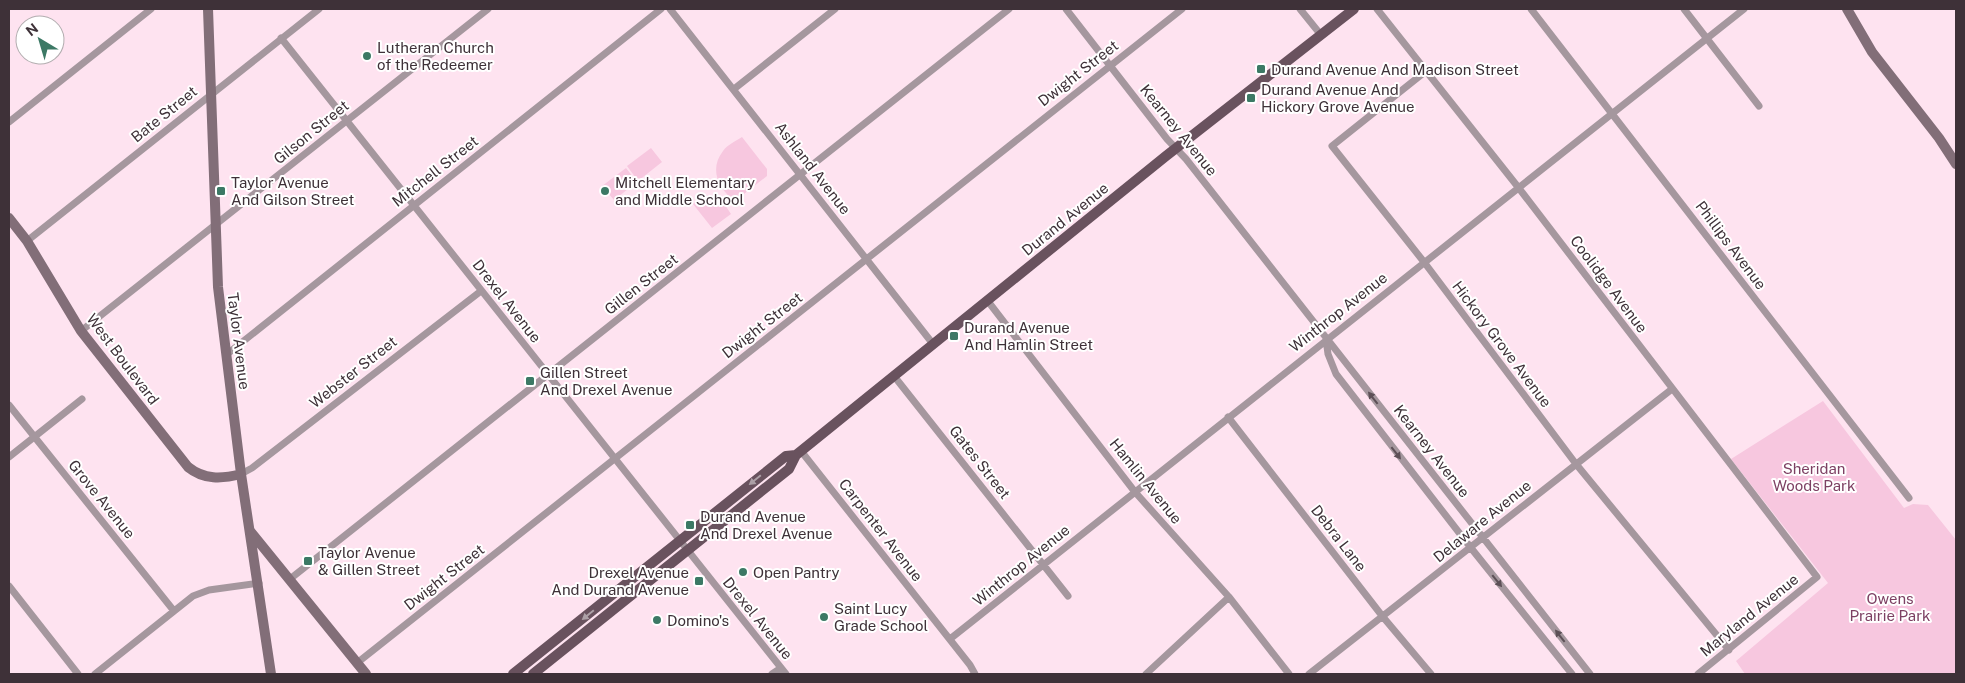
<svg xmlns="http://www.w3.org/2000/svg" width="1965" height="683" font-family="'Public Sans',sans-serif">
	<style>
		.green { fill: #f7c7df }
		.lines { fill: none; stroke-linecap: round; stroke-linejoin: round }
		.street { stroke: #a5979e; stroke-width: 7 }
		.secondary { stroke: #826e78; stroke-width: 10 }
		.primary { stroke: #69525e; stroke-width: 10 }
		.oneway { fill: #5d5057 }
		.oneway2 { fill: #aca0a6 }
		.poi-dot { fill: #3c7965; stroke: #fff; stroke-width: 2 }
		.labels { text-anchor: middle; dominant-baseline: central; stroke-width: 4; stroke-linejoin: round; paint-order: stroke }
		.poi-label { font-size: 15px; fill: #3e3138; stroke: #fff; text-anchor: start }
		.street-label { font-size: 15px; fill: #3e3138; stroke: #fff }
		.park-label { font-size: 15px; fill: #7d4063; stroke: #fff }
	</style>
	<rect width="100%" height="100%" fill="#fee3f0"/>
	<!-- green -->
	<path class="green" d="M742,137l25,32v7l-32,25c-17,-12 -26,-32 -12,-50 4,-6 13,-10 19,-14z
		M651,148l11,14 -24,19 -11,-15z
		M626,168l11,14 -23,18 -12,-14z
		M708,195l13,4 10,15 -19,14 -19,-24 6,-6z
		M1823,401l81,107 9,-4 15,1 28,35v134h-211l-9,-13 92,-78 -97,-124z"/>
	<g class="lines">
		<!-- street -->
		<path class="street" d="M670,9l263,335
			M1066,9l101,130 19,20 404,515
			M1300,9l21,26
			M1377,9l141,178 299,390 -119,97
			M1531,9l378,489
			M1684,9l75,97
			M281,38l505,636
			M1426,71l-94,75 92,116 152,202 153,186
			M734,89l101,-80
			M9,122l142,-113
			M27,241l292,-232
			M987,300l148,192 94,105 60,77
			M81,331l407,-322
			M1326,339l2,15 8,20 135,174 101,126
			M226,355l435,-346
			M894,376l174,220
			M9,405l165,206
			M1228,417l155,200 48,57
			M801,451l169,214 5,9
			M9,457l73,-58
			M241,474l11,-6 229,-177
			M290,579l719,-570
			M9,586l69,88
			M950,639l794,-630
			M357,663l825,-654
			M95,674l98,-78 16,-6 50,-7
			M772,674l9,-6
			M1146,674l83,-77
			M1309,674l363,-285"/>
		<!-- secondary -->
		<path class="secondary" d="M208,9l10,278 23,187 30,200
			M1847,9l25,43 67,86 17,26
			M9,218l18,23 54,90 107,136c16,13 34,12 53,7
			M250,531l116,143"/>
		<!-- primary -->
		<path class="primary" d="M513,674l273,-218 10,-1 5,-4 365,-295 188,-147
			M533,674l256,-205 7,-14"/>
	</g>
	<!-- one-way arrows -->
	<defs><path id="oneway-solid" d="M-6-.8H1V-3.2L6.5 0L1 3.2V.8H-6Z" transform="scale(1.25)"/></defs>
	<g class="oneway">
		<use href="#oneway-solid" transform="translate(1373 398) rotate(-128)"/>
		<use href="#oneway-solid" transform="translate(1396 453) rotate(52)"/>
		<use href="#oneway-solid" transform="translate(1497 581) rotate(51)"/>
		<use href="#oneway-solid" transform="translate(1560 636) rotate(-128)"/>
	</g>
	<g class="oneway2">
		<use href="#oneway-solid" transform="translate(755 480) rotate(141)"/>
		<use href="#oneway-solid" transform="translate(588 615) rotate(141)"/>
	</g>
	<!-- markers -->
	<g class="poi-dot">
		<circle cx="367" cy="56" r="5"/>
		<rect x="1256" y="64" width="10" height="10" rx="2.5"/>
		<rect x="1246" y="93" width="10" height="10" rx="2.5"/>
		<rect x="216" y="186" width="10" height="10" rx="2.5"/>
		<circle cx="605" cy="191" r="5"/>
		<rect x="949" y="331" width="10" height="10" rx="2.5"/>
		<rect x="525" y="376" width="10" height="10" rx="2.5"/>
		<rect x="685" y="520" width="10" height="10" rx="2.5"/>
		<rect x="303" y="556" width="10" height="10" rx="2.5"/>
		<circle cx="743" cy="572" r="5"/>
		<rect x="694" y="576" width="10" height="10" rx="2.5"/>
		<circle cx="824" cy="617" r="5"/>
		<circle cx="657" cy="620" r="5"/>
	</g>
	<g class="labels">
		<!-- poi labels -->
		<g class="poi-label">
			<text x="377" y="47">Lutheran Church<tspan x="377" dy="17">of the Redeemer</tspan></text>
			<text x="1271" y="69">Durand Avenue And Madison Street</text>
			<text x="1261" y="89">Durand Avenue And<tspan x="1261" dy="17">Hickory Grove Avenue</tspan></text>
			<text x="231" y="182">Taylor Avenue<tspan x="231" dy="17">And Gilson Street</tspan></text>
			<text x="615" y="182">Mitchell Elementary<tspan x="615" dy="17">and Middle School</tspan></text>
			<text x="964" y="327">Durand Avenue<tspan x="964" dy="17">And Hamlin Street</tspan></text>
			<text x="540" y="372">Gillen Street<tspan x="540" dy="17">And Drexel Avenue</tspan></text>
			<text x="700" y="516">Durand Avenue<tspan x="700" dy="17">And Drexel Avenue</tspan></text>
			<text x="318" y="552">Taylor Avenue<tspan x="318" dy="17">&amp; Gillen Street</tspan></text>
			<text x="689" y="572" text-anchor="end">Drexel Avenue<tspan x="689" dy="17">And Durand Avenue</tspan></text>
			<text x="753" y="572">Open Pantry</text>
			<text x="834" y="608">Saint Lucy<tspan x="834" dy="17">Grade School</tspan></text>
			<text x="667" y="620">Domino's</text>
		</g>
		<!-- street labels -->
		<g class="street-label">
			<text transform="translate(1078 73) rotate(-38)">Dwight Street</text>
			<text transform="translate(164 114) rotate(-39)">Bate Street</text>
			<text transform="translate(1179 130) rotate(51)">Kearney Avenue</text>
			<text transform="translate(311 132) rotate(-39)">Gilson Street</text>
			<text transform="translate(813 168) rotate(52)">Ashland Avenue</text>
			<text transform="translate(435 171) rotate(-38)">Mitchell Street</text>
			<text transform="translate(1065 219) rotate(-39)">Durand Avenue</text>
			<text transform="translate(1731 245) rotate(53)">Phillips Avenue</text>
			<text transform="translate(641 284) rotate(-38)">Gillen Street</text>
			<text transform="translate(1609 284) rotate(53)">Coolidge Avenue</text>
			<text transform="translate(507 301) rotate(52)">Drexel Avenue</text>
			<text transform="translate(1338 312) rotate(-38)">Winthrop Avenue</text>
			<text transform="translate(762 325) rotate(-38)">Dwight Street</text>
			<text transform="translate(239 341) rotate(83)">Taylor Avenue</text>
			<text transform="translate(1502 344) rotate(53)">Hickory Grove Avenue</text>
			<text transform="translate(123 359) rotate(53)">West Boulevard</text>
			<text transform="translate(353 372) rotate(-38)">Webster Street</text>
			<text transform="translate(1432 451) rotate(52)">Kearney Avenue</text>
			<text transform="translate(980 462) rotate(52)">Gates Street</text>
			<text transform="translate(1146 481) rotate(51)">Hamlin Avenue</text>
			<text transform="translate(102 499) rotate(51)">Grove Avenue</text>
			<text transform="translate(1482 521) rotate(-39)">Delaware Avenue</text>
			<text transform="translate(881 530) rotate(52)">Carpenter Avenue</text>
			<text transform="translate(1339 538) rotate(52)">Debra Lane</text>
			<text transform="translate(1021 565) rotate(-39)">Winthrop Avenue</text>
			<text transform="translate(444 577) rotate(-38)">Dwight Street</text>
			<text transform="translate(1749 615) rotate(-39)">Maryland Avenue</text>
			<text transform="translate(758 618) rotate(51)">Drexel Avenue</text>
		</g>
		<!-- park labels -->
		<g class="park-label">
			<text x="1814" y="468">Sheridan<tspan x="1814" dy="17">Woods Park</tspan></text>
			<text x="1890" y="598">Owens<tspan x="1890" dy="17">Prairie Park</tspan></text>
		</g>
	</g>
	<!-- border -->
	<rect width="1965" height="683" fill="none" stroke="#3e3138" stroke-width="20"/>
	<!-- north arrow -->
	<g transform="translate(40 40) rotate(322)"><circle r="24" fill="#ffffff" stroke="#b2adaf"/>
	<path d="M0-4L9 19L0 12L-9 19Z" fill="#3c7965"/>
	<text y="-8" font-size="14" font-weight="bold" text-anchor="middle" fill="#3e3138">N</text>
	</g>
</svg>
